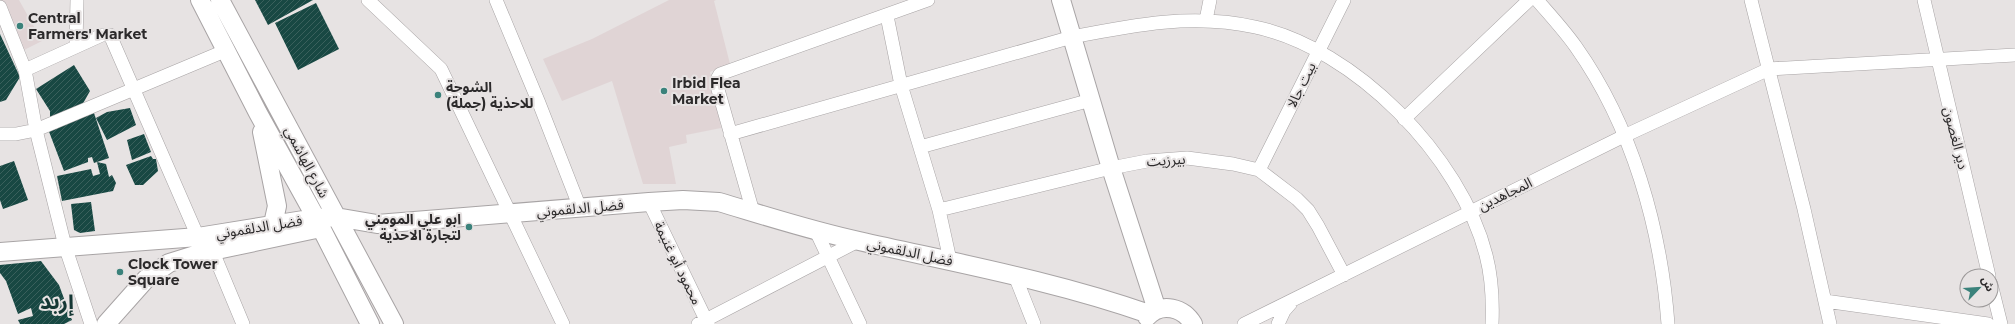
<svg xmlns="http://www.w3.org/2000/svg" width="2015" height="324" font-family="Montserrat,'Noto Sans Arabic',sans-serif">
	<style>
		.built { fill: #e0d4d5 }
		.building { fill: url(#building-hatch) }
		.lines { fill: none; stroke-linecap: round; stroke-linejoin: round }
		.street-casing { stroke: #a8a4a5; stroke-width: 14 }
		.secondary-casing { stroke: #a8a4a5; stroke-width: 20 }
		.street { stroke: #fff; stroke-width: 13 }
		.secondary { stroke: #fff; stroke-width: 18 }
		.poi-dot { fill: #3b827b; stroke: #e7e3e3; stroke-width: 1.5 }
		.labels { text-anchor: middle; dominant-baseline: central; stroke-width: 4; stroke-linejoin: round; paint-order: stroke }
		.poi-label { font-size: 14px; font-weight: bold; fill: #2c2a2b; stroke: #e7e3e3; text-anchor: start }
		.street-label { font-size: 14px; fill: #2c2a2b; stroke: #e7e3e3 }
		.town-label { font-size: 22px; font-weight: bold; fill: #153734; stroke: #e7e3e3 }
	</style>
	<defs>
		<pattern id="building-hatch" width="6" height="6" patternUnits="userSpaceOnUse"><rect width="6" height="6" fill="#184843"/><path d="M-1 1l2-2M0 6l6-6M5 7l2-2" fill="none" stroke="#3a605c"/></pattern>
	</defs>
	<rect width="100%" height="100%" fill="#e7e3e3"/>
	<!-- built -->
	<path class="built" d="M0,0h19l23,41 -22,11 -20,-41z
		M669,0h47l-2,1 16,63 -20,8 11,56 -35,7 1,8 -18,4 7,37h-33l-31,-103 -50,20 -19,-42 49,-20z"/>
	<!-- building -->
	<path class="building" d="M255,0h58l-45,25z
		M316,3l23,46 -41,21 -23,-47z
		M0,34l20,43 -14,23 -6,2z
		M74,65l16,26 -9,16 -31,13v-9l-14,-22z
		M130,108l6,17 -29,15 -11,-22 11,-6z
		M94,113l15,45 -15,5 -2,-6 -4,1v4l-24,9 -16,-42z
		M144,134l7,18 -19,8 -5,-20z
		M151,156l2,3h3l2,12 -15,14h-8l-9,-20z
		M14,161l14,39 -25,9 -3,-9v-34z
		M97,162l9,2 3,13 3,-2 4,8 -3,8 -51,10 -5,-25 34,-7 2,7 7,-2z
		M91,202l4,29 -15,2 -6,-3 -3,-26z
		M41,261l18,24 13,35 -8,4h-44l-2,-4 15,-4 -2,-8 -13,6 -12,-33 -6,-8v-8z"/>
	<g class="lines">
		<defs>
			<path id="street" d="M368,0l73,69 122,255
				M496,0l43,103 41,105
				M1537,0c13,15 27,30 39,47 56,79 85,181 92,277
				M1751,0l53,209 26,115
				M1924,0l65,276
				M0,7l25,63 11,60 29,116 26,78
				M887,16l14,69 38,125 11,50
				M1206,20l4,-20
				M76,46l1,-46
				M25,70l77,-35h8l88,202
				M1404,119l125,-119
				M0,134h16l20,-4 191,-80
				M730,134l342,-97c61,-12 121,-24 183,-10 100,21 206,130 231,228 6,23 7,46 6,69
				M920,147l171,-47
				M1259,170l85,-170
				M649,202l59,122
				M939,210l172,-42 36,-7 40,-3 46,6 26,6 38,29 11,11 10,16 26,49
				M753,212l-36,-126 -1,-5 4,-7 208,-74
				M815,229l45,95
				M213,252l30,72
				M1015,276l19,48
				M1991,284l10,40
				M1825,301l163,23
				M698,324l160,-83
				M1244,324l380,-188 145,-67 246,-14
				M1278,324l6,-13 7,-8"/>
			<path id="secondary" d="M200,0l58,113 58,105 54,106
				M220,0l174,324
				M1061,0l50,168 46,142
				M262,132l15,74 -4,18
				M0,252l198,-15 118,-19 20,-1 41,7 272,-22 34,-2 36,2c47,14 93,29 140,39 97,22 196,40 290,73
				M1147,317c14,-16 37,-9 46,7
				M106,324l40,-45 23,-16 29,-9 118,-25"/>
		</defs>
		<!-- street casing -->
		<use href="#street" class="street-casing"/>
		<!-- secondary casing -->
		<use href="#secondary" class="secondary-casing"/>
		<!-- street -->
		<use href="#street" class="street"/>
		<!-- secondary -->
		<use href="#secondary" class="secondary"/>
	</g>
	<!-- markers -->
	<g class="poi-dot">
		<circle cx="20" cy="26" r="4"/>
		<circle cx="664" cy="91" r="4"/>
		<circle cx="438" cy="95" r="4"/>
		<circle cx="469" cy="227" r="4"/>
		<circle cx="120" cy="272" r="4"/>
	</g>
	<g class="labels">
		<!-- poi labels -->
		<g class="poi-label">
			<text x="28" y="18">Central<tspan x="28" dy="16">Farmers' Market</tspan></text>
			<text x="672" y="83">Irbid Flea<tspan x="672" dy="16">Market</tspan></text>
			<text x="446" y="87">الشوحة<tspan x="446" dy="16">للاحذية (جملة)</tspan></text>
			<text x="461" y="219" text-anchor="end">ابو علي المومني<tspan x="461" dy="16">لتجارة الاحذية</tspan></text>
			<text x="128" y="264">Clock Tower<tspan x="128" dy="16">Square</tspan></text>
		</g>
		<!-- street labels -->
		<g class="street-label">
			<text transform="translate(1301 85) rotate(-64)">بيت جالا</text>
			<text transform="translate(1956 138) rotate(76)">دير الغصون</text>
			<text transform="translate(1166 160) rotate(-4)">بيرزيت</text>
			<text transform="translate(307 162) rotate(62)">شارع الهاشمي</text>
			<text transform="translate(1505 194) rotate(-26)">المجاهدين</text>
			<text transform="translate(580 208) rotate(-5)">فضل الدلقموني</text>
			<text transform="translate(259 227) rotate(-9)">فضل الدلقموني</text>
			<text transform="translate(910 252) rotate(12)">فضل الدلقموني</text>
			<text transform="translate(678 263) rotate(64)">محمود أبو غنيمة</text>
		</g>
		<!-- town labels -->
		<g class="town-label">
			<text x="57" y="301">إربد</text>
		</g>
	</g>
	<!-- north arrow -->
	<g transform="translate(1979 288) rotate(65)"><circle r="19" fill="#e7e3e3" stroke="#9c9999"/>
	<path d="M0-3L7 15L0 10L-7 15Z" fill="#3b827b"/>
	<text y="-6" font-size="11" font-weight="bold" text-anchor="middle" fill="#2c2a2b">ش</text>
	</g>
</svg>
